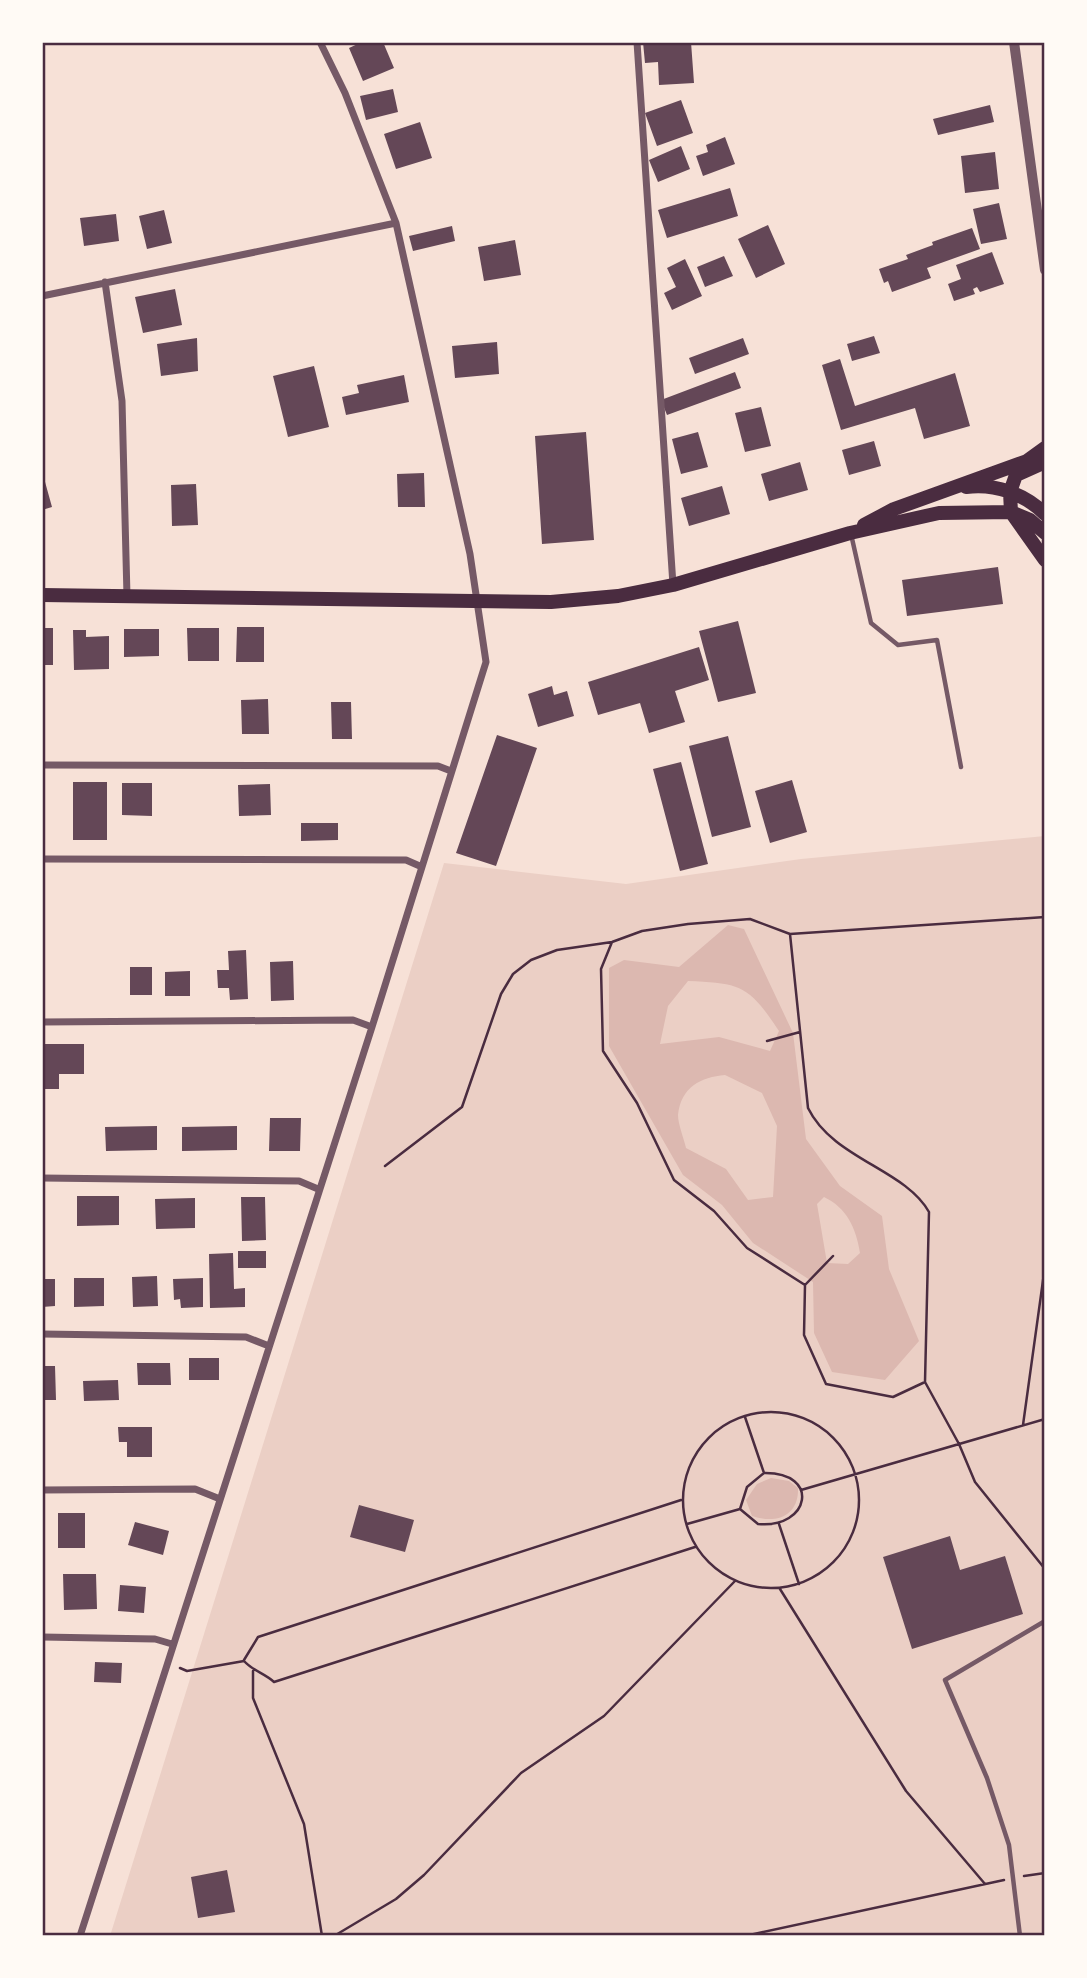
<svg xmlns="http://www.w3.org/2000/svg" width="1087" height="1978" font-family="Barlow,sans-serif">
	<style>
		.green { fill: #ebcfc5 }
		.water { fill: #dcb8b0; fill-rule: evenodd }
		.building { fill: #644757 }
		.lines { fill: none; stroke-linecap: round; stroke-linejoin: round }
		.path { stroke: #4a2c40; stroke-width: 2.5 }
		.service { stroke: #755966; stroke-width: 4.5 }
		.minor { stroke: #755966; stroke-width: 7 }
		.tertiary { stroke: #755966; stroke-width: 10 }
		.primary { stroke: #4a2c40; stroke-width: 14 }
		.neatline { fill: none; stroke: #4a2c40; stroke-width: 2.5 }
	</style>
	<rect width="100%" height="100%" fill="#f7e1d7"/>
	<!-- green -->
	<path class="green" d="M1045,836v1096l-22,4h-913l334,-1073 182,21 175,-25z"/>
	<!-- water -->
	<path class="water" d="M728,925l16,4 49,104 13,106 34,47 42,30 7,53 30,72 -34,39 -53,-8 -18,-39 -1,-51 -60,-39 -31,-38 -39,-30 -74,-129v-78l15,-8 55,7zM688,981c54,2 61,5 91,50l-9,20 -51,-14 -59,7 8,-38zM725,1075l37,18 15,33 -4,71 -25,3 -22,-31 -40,-21c-2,-9 -8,-24 -8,-33 3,-28 23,-38 47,-40zM824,1197c23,11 32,31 36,56l-12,11 -21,-1 -10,-59z
		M771,1478l18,3 9,7c1,29 -23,36 -46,28l-6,-16 11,-16z"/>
	<!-- building -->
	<path class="building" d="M362,42h21l11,26 -31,13 -14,-33z
		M643,42h48l3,41 -35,2 -1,-23 -13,1z
		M393,89l5,23 -32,8 -6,-24z
		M681,100l12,33 -36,13 -12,-33z
		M990,105l4,17 -56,13 -5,-16z
		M420,122l12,36 -36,11 -12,-35z
		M725,137l10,27 -32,12 -7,-20 12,-4 -2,-7z
		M681,146l9,23 -32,13 -9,-22z
		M995,152l4,37 -34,4 -4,-37z
		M730,188l8,28 -71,22 -9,-28z
		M999,203l8,36 -26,5 -8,-35z
		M164,210l8,33 -25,6 -8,-33z
		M116,214l3,27 -35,5 -4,-28z
		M768,225l17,39 -29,14 -18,-39z
		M452,226l3,15 -42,10 -4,-15z
		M972,228l8,21 -53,19 4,10 -39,14 -4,-11 -4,2 -5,-14 29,-10 -2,-4 27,-10 -1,-3z
		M515,240l6,35 -37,6 -6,-34z
		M992,252l12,32 -24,8 -3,-5 -4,2 2,5 -21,7 -6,-17 13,-5 -5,-14z
		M724,256l9,20 -28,11 -8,-20z
		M685,259l17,37 -30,14 -8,-17 12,-6 -9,-19z
		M175,289l7,36 -39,8 -8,-36z
		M874,336l6,17 -28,8 -5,-17z
		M197,338l1,33 -37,5 -4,-32z
		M743,338l6,16 -54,20 -6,-16z
		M497,342l2,32 -44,4 -3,-32z
		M840,359l15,47 100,-33 15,53 -46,13 -9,-31 -74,22 -19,-65z
		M314,366l15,61 -41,10 -15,-61z
		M735,372l6,16 -74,27 -6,-15z
		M404,375l5,27 -63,13 -4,-18 17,-4 -2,-8z
		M761,407l10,39 -26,6 -10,-39z
		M586,432l8,108 -52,4 -7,-108z
		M698,432l10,35 -27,7 -9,-35z
		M874,441l7,25 -32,9 -7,-25z
		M800,462l8,28 -39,11 -8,-27z
		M42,471l10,36 -10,3z
		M424,473l1,34h-27l-1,-33z
		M196,484l2,41 -26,1 -1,-41z
		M722,486l8,28 -41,12 -8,-28z
		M998,567l5,37 -96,12 -5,-36z
		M738,621l18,72 -38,9 -19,-71z
		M237,627h27v35h-28z
		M42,628h11v37h-11z
		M187,628h32v33h-31z
		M124,629h35v27l-35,1z
		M73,630h13v7l23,-1v33l-35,1z
		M699,647l10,33 -34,11 10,31 -36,11 -9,-30 -42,12 -10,-33z
		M552,686l2,9 13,-4 7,25 -36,11 -10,-33z
		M268,699l1,35h-27l-1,-34z
		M331,702h20l1,37h-20z
		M497,735l40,13 -41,118 -40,-13z
		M728,736l23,91 -39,10 -23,-91z
		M681,762l27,102 -28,7 -27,-102z
		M792,780l15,52 -37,11 -15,-52z
		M73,782h34v58h-34z
		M122,783h30v33l-30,-1z
		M270,784l1,31 -32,1 -1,-31z
		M301,823h37v17l-37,1z
		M246,950l2,49 -18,1 -1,-12h-11l-1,-18h12l-1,-19z
		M293,961l1,39 -23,1 -1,-39z
		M130,967h22v28h-22z
		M190,971v25h-25v-24z
		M42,1044h42v30h-25v15h-17z
		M270,1118h31l-1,33h-31z
		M157,1126v24l-51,1 -1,-24z
		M237,1126v24l-55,1v-24z
		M77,1196h42v29l-42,1z
		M241,1197h24l1,43 -24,1z
		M195,1198v30l-39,1 -1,-30z
		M238,1251h28v17h-28z
		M233,1253l1,36 11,-1v19l-35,1 -1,-54z
		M157,1276l1,30 -25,1 -1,-30z
		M74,1278h30v28l-30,1z
		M203,1278v29l-22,1 -1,-9 -6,1 -1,-21z
		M42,1279h13v27l-13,1z
		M189,1358h30v22h-30z
		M137,1363h33l1,22h-33z
		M42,1366h13l1,34h-14z
		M118,1380l1,20 -35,1 -1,-20z
		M118,1427h34v30h-25v-15h-8z
		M359,1505l55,15 -9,32 -55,-15z
		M58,1513h27v35h-27z
		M135,1522l34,9 -6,24 -35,-10z
		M950,1536l10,34 45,-14 18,58 -111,35 -29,-92z
		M63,1574h33l1,35 -33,1z
		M120,1585l26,2 -2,26 -26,-2z
		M95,1662l27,1 -1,20 -27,-1z
		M227,1870l8,42 -37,6 -7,-41z"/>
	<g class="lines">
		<!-- path -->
		<path class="path" d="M612,942l-11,27 2,82 34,52 37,77 40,31 33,37 58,37 -1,50 22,49 67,13 32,-15 4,-170c-24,-43 -96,-53 -121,-104l-18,-174
			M767,1041l33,-9
			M385,1166l77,-59 39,-113 12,-20 18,-14 26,-10 55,-8 30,-11 46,-7 62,-5 40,15 255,-17
			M805,1285l28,-29
			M925,1382l34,62 16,38 70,87
			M683 1500a88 88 0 1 1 176 0a88 88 0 1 1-176 0Z
			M745,1417l19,56
			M1023,1425l22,-159
			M764,1473c57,-1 46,56 -6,51l-18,-15 7,-22z
			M801,1490l244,-71
			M687,1524l53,-15
			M779,1524l20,60
			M780,1589l126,202 79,93
			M244,1660l14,-23 423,-137
			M180,1668l7,3 57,-10c9,10 20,12 30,21l421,-135
			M253,1671v27l51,126 18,112
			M1024,1876l21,-3
			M334,1936l62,-37 28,-24 97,-102 83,-57 131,-135
			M745,1936l259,-56"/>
		<!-- service -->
		<path class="service" d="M851,534l20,89 27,22 39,-5 24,127
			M1020,1936l-11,-91 -22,-67 -42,-98 100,-59"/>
		<!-- minor -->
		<path class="minor" d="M637,42l36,543
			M105,282l17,119 5,195
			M42,296l354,-73
			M42,765l396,1 13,5
			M42,859l364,1 16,7
			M42,1022l311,-2 19,7
			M42,1178l257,3 19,8
			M42,1334l204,3 23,9
			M42,1490l153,-1 25,10
			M42,1637l113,2 17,5
			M80,1936l292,-909 114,-365 -16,-108 -74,-331 -51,-130 -25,-51"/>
		<!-- tertiary -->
		<path class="tertiary" d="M1014,42l31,228"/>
		<!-- primary -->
		<path class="primary" d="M1045,462l-29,13 -6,17 1,20 19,8 15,13
			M966,487c29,-4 59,7 79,27
			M864,525l30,-16 133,-48 18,-13
			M42,595l509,7 67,-6 55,-11 177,-52 89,-20 72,-1 34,48"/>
	</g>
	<!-- border -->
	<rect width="1087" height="1978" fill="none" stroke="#fffaf5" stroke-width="88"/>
	<rect x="44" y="44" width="999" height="1890" class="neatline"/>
</svg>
